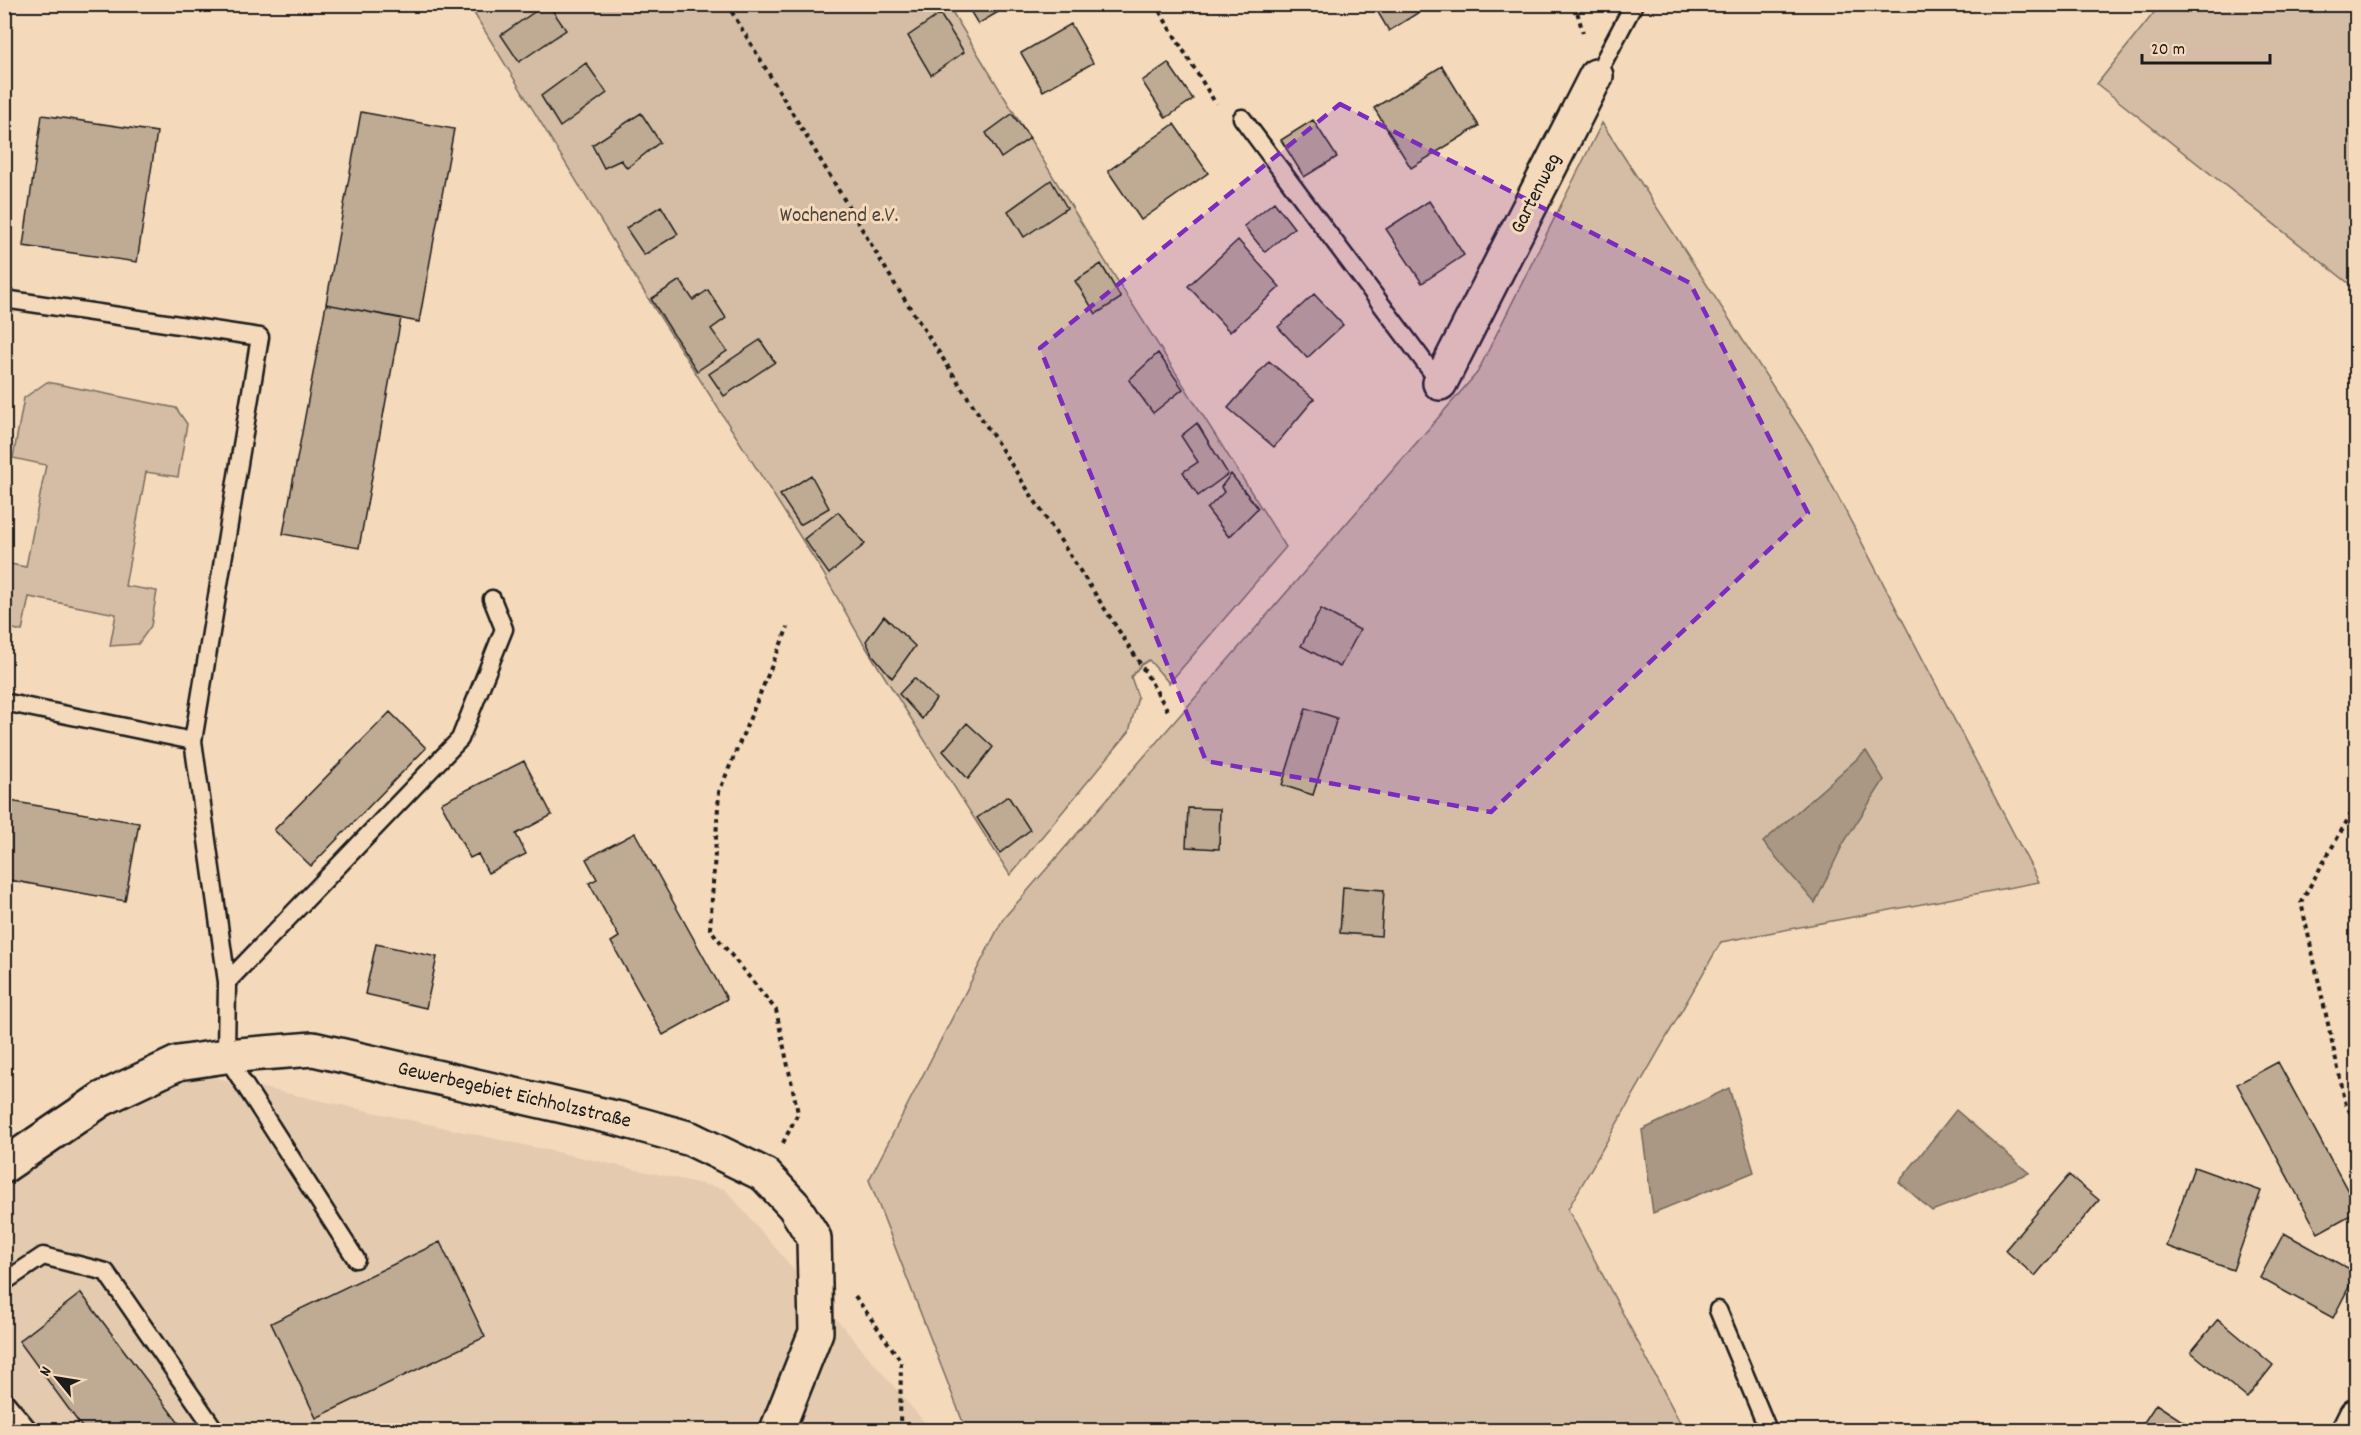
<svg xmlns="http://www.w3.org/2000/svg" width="2361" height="1435" font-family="Dekko,sans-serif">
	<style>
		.built { fill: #e4cbaf }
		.green { fill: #d4bda4; stroke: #786c60; stroke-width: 1.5 }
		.water { fill: #aa9884; stroke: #71665a; stroke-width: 1.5 }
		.building { fill: #bfaa93; stroke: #1c1c1c; stroke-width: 1.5 }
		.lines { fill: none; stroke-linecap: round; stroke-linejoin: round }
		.lane-casing { stroke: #1c1c1c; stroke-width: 21 }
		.street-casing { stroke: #1c1c1c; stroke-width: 38 }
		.path { stroke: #1c1c1c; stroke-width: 4; stroke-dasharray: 4.5 4.5; stroke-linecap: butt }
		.lane { stroke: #f4d9bb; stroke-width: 16 }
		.street { stroke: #f4d9bb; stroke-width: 33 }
		.marked { fill: #7b2cbf; fill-opacity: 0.2; stroke: #7b2cbf; stroke-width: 4.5; stroke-dasharray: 12 8; stroke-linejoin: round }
		.labels { text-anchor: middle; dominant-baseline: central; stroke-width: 6; stroke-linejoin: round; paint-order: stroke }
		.street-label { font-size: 21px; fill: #1c1c1c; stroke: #f4d9bb }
		.park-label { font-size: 21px; fill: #4a443e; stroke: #f4d9bb }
	</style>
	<rect width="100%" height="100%" fill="#f4d9bb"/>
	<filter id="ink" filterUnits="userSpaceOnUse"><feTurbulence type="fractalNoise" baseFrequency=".0167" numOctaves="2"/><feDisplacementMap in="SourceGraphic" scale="12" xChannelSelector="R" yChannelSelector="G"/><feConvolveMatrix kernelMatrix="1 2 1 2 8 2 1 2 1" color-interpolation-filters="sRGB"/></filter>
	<g filter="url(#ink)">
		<!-- built -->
		<path class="built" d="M181,1070l544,119 206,241h-926v-246z"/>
		<!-- green -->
		<path class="green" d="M2161,4l195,1v284l-259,-205z
			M469,5h479l147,240 191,302 -117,136 -20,-23 -8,5 -10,12 7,20 -9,35 -119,143 -148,-234 -40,-70 -176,-276z
			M1602,123l209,322 228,437 -318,60 -153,267 116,221h-718l-97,-250 134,-261 474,-546z
			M47,382l129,26 11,16 -9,53 -32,-5 -21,114 32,5 -6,35 -13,18 -28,2 6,-32 -87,-17 -7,34 -17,-4v-64l21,4 20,-102 -33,-7 11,-60z"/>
		<!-- water -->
		<path class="water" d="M1866,751l18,29 -41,64 -28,59 -52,-61z
			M1729,1088l25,84 -101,41 -11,-83z
			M1956,1110l73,63 -97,38 -33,-29z"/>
		<!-- building -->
		<path class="building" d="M546,4h2l18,26 -47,32 -18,-27z
			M966,4h43l1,1 -32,19z
			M1373,4h59l-43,27z
			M940,14l24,38 -33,23 -23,-39z
			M1071,24l22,39 -50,28 -22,-38z
			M586,63l21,30 -47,34 -19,-31z
			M1168,63l25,36 -27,19 -24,-37z
			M1442,66l37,60 -68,42 -37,-60z
			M361,112l93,17 -35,193 -93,-18z
			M641,113l19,29 -33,26 -6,-8 -17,8 -12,-23z
			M1012,114l18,24 -29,20 -15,-25z
			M42,115l115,17 -20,130 -114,-16z
			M1313,120l24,37 -33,20 -23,-37z
			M1174,124l34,49 -67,47 -33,-49z
			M1051,180l16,28 -43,29 -16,-26z
			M1429,201l35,54 -42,28 -36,-54z
			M1274,202l20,26 -29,24 -21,-26z
			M661,206l17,28 -34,21 -18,-27z
			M1238,240l42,47 -50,45 -42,-46z
			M1101,264l20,34 -25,16 -21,-33z
			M680,280l13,20 15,-10 18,28 -15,11 16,22 -30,20 -46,-72z
			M1314,294l29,31 -36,33 -29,-31z
			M326,304l75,14 -42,230 -76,-14z
			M760,340l15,22 -51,34 -15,-22z
			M1158,353l25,36 -30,24 -24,-33z
			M1269,361l45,38 -40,48 -46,-39z
			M1197,423l31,51 -30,22 -15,-24 15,-10 -17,-26z
			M1231,474l27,34 -29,29 -22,-28 17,-17 -3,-5z
			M811,475l18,33 -29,17 -20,-30z
			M838,512l27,32 -36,30 -25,-35z
			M1321,609l39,21 -20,37 -39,-21z
			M884,616l31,30 -23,32 -20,-24 -6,-13z
			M914,678l22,21 -14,20 -23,-25z
			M1306,708l31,10 -24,77 -31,-10z
			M390,712l36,36 -115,118 -37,-36z
			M967,723l26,24 -25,32 -25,-28z
			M524,761l28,54 -36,19 10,20 -38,19 -10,-19 -8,4 -29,-55z
			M1008,796l22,34 -30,23 -23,-35z
			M4,800l135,23 -14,78 -121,-22z
			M1188,808l32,1 -1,40 -33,-2z
			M635,833l92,166 -64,36 -52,-93 8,-5 -30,-54 8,-4 -11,-20z
			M1343,887l41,3 -3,46 -41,-3z
			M376,944l61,13 -11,51 -61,-14z
			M2278,1062l78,144v6l-38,21 -81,-149z
			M2194,1167l67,24 -28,79 -67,-24z
			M2069,1175l30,25 -64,76 -30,-26z
			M2284,1233l72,40 -23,45 -73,-40z
			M440,1242l45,95 -169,81 -45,-95z
			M81,1293l103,137h-100l-65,-89z
			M2218,1319l55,46 -26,33 -56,-46z
			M2156,1404l40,26h-57z"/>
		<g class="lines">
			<defs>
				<path id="lane" d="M1596,76l38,-72
					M1242,118l198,265
					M4,299l256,38 -67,404 34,241 -1,74 130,203
					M4,702l189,39
					M227,982l233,-243 44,-110 -12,-30
					M4,1282l39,-26 63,16 109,158
					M1718,1310l50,120
					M4,1400l25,30"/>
				<path id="street" d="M1440,383l156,-307
					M4,1166l98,-67 76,-36 48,-7 87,-7 307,70 71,20 74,36 29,31 20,32 2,94 -39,98
					M2349,1430l7,-14"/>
			</defs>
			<!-- lane casing -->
			<use href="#lane" class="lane-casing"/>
			<!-- street casing -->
			<use href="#street" class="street-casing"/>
			<!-- path -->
			<path class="path" d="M727,4l169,282 245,379 27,46
				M1155,4l61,100
				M1575,4l8,29
				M2356,805l-55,97 45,203 10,17
				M783,1143l15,-30 -22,-103 -66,-81 9,-137 69,-165
				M855,1296l46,65 -1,69"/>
			<!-- lane -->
			<use href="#lane" class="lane"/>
			<!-- street -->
			<use href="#street" class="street"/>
		</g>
	</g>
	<!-- marked area -->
	<path class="marked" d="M1340,104l350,179 118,230 -317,299 -285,-51 -166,-413z"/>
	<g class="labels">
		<!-- street labels -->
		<g class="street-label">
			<text transform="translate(1537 194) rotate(-63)">Gartenweg</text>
			<text transform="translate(514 1096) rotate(13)">Gewerbegebiet Eichholzstraße</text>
		</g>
		<!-- park labels -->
		<g class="park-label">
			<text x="839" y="217">Wochenend e.V.</text>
		</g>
	</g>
	<!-- margin -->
	<rect width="2361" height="1435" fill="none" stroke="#f4d9bb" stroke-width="24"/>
	<rect x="12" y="12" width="2337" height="1411" fill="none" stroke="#1c1c1c" stroke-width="2" filter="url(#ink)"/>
	<!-- north arrow -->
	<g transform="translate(57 1378) rotate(300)" stroke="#f4d9bb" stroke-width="4.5" paint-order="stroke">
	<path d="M0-4.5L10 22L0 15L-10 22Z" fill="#1c1c1c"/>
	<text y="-9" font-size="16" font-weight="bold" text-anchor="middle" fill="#1c1c1c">N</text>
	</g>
	<!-- scale -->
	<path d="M2142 54v9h128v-9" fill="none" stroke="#1c1c1c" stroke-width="3"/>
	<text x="2151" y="54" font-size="18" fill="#1c1c1c" stroke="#f4d9bb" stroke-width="4.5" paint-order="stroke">20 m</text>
</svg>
